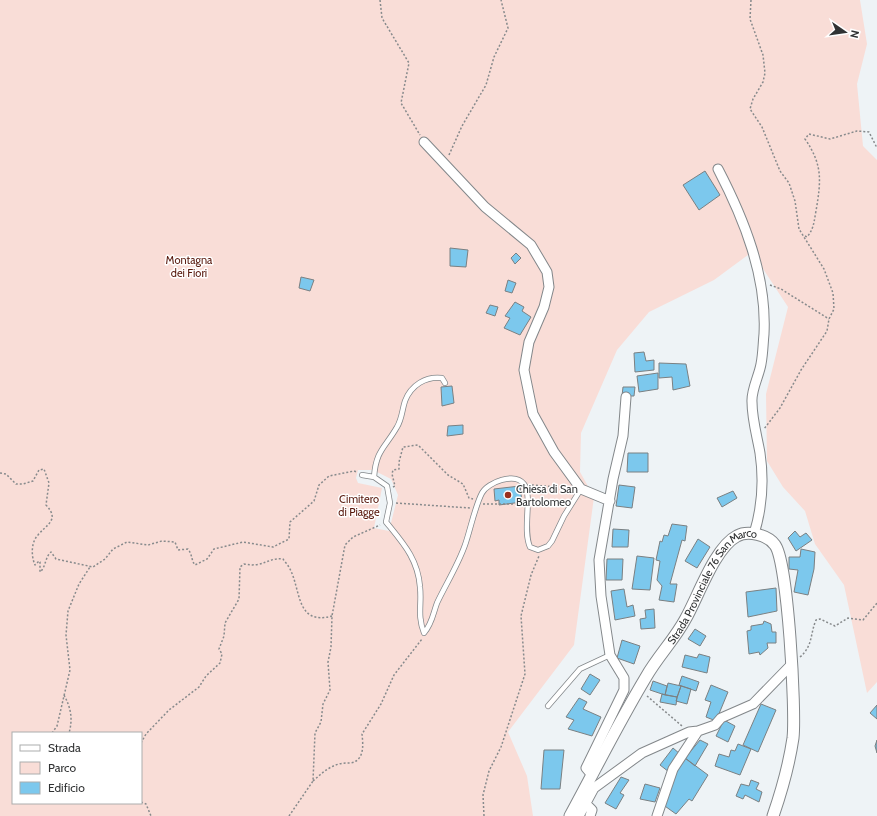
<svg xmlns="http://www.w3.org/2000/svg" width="877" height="816" font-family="Cabin,sans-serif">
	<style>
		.green { fill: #f9ddd7; fill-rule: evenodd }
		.building { fill: #7cc8ed; stroke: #7b8082 }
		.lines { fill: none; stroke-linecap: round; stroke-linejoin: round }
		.service-casing { stroke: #83878a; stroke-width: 6 }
		.minor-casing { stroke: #83878a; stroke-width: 11 }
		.tertiary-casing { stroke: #83878a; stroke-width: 13 }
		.path { stroke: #878a8c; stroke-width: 1.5; stroke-dasharray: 2 2; stroke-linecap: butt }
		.service { stroke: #fff; stroke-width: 4.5 }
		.minor { stroke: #fff; stroke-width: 9 }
		.tertiary { stroke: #fff; stroke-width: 11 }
		.poi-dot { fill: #9a301e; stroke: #fff; stroke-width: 1.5 }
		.labels { text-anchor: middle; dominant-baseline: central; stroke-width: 3; stroke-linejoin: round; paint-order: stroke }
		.park-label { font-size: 11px; fill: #56160a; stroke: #fff }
		.poi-label { font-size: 11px; fill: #303233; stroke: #fff; text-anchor: start }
		.street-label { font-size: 11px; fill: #303233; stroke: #fff }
	</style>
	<rect width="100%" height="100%" fill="#eef3f6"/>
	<!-- green -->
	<path class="green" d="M0,0h860l7,44 -10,40 6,62 14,14v522l-10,11 -23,-108 -29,-41 -10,-33 -22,-24 -16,-26 -1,-67 22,-87 -36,-55 -38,28 -65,32 -32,38 -36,83 -1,39 14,25 -20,148 -66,87 19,44 6,40h-533zM358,470h15l18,9 7,16 -9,36 -15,-3 8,-40 -24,-5 -2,-5zM13,733h128v70h-128z"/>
	<!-- building -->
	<path class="building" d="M705,171l15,24 -21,15 -16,-25z
		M450,248l18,2 -2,17 -16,-1z
		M516,253l5,5 -6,6 -4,-6z
		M301,277l13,3 -4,11 -11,-3z
		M508,280l8,3 -4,10 -7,-2z
		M515,302l9,5 -2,4 9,6 -11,18 -16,-7 6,-10 -5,-2z
		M490,305l8,2 -3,9 -9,-3z
		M644,352l2,9 8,-1v10l-19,2 -1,-19z
		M659,363l27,1 4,22 -17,4 -1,-13 -13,1z
		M658,373v16l-19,3 -2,-16z
		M452,386l2,17 -12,3 -1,-19z
		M623,387h12l-1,9h-12z
		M463,425v9l-16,2 1,-10z
		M628,453h20v19h-21z
		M619,485l16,2 -3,21 -16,-2z
		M520,486l2,16 -23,3v-5l-4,1 -1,-12z
		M733,491l4,7 -15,9 -5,-9z
		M672,524l15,2 -2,15 -3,-1 -12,44h7l-3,18 -15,-2 3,-14 -5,-6 3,-19 -4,-1 4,-19 2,1 2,-7 4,1z
		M613,529l16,1 -1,17h-16z
		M795,531l5,6 6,-4 6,7 -16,11 -8,-13z
		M698,539l12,8 -13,21 -12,-7z
		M801,549l14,3 -1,17 -6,26 -14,-3 4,-22 -9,-1v-12h11z
		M637,556l17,2 -4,32 -18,-1z
		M607,559h16l-1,21h-16z
		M776,588l1,23 -29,6 -2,-25z
		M624,589l3,18 6,-2 2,11 -20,4 -4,-29z
		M654,609l1,19 -14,1 -1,-10 6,-1 -1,-8z
		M764,621l7,3 1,8h4v11h-9l1,5 -8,7 -1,-3 -10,2 -2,-23 4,-1v-4l12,-2z
		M695,629l11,7 -6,10 -12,-7z
		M622,640l18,6 -6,18 -17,-6z
		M699,654l11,3 -3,16 -25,-6 3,-12 12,3z
		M590,674l10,6 -10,15 -9,-6z
		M682,676l17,6 -3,9 -17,-6z
		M653,681l14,5 -2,9 -15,-5z
		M668,683l13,3 -4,11 -12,-2z
		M711,685l17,7 -12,29 -10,-4 5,-15 -6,-2z
		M681,686l10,3 -4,15 -11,-3z
		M662,694l15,3 -1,8 -16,-3z
		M579,698l8,4 -4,7 18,8 -9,19 -24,-7 6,-9 -8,-3z
		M761,704l15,6 -18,42 -15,-7z
		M877,705v14l-7,-6z
		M724,720l11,6 -7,16 -12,-6z
		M700,740l8,4 -13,22 -10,-8z
		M877,740v13l-2,-7z
		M738,744l13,5 -11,26 -25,-9 4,-12 10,3 2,-7 4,1z
		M673,748l7,6 -11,18 -9,-7z
		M544,750h20l-4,39h-19z
		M685,758l23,17 -16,26 -3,-2 -13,15 -14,-10 12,-29z
		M621,777l8,3 -9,13 4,2 -8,14 -11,-6z
		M751,780l8,3 -3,6 6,3 -3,10 -14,-7 -2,4 -7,-3 5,-12 8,2z
		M645,784l15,4 -5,14 -15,-3z"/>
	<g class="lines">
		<defs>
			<path id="service" d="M362,475l12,2 13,9 3,17 -4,19c17,21 32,37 34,65 2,17 -3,28 4,46 8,-9 9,-19 13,-30 9,-19 21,-38 28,-58 5,-14 10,-39 17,-52 6,-11 33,-21 42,-9 9,12 -2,45 6,63l8,3 10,-4 4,-5 12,-25 17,-27
				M374,477c2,-27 11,-29 23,-50 5,-8 5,-17 8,-26 6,-16 21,-25 37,-23l3,5
				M548,706l32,-37 30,-14"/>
			<path id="minor" d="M424,142l61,65 46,38 16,27 2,15 -5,20 -15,35 -5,28 9,44 21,38 27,37 29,12
				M718,169c26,50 49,107 46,165 -1,10 -1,20 -3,30 -2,12 -10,26 -9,38 0,17 5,34 8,51 4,27 2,55 -6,81
				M592,775l-6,-7 38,-78v-12l-14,-23 -9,-59 -2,-36 14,-81 10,-43 3,-39
				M586,804l6,6 -2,6
				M579,816l15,-28 48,-35 47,-21 9,-1 17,-6 6,-7 32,-14 38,-39
				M657,816l16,-47 25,-38"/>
			<g id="tertiary">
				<path id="s1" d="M570,816c25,-46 49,-94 76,-139 12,-21 29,-38 40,-59 12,-21 29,-71 51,-82 11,-6 31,-1 38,9 13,17 21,167 18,193 -4,27 -11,52 -20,78"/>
			</g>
		</defs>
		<!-- service casing -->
		<use href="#service" class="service-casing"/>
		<!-- minor casing -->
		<use href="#minor" class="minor-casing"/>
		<!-- tertiary casing -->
		<use href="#tertiary" class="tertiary-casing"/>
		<!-- path -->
		<path class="path" d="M380,0l2,18 27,45 -8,40 19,32
			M751,0l-1,19 13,36 2,18 -2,9 -10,17 -3,10 12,18 18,44 9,12 6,18 4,28 25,40 9,24 1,16 -5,10 -2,12 -26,39 -21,38 -16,21
			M449,155l13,-29 24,-41 8,-28 14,-29 -7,-28
			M805,236l2,1c7,-8 7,-16 9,-26 5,-30 7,-46 -11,-72l4,-5 21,5 27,-8 12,1 8,16
			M770,285l11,4 48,30
			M0,473l6,1 10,10h7l10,-3 6,-11 5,-1 5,14 -3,22c14,15 1,19 -8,30 -7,7 -7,21 -3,30l4,-4 1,1v10c6,-5 5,-15 11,-20l5,7 37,8 12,-8 8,-10 14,-7 21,3 14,-4 13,1 3,8 10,-1c5,7 3,11 7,16l12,-6 7,-10 29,-7 30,5 16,-8 1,-17 24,-21 5,-16 10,-9 25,-5 3,1
			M532,485l38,3
			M393,487l2,-1 -3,-12 1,-4 6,-1v-7l4,-15 15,-2 30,30 15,9 6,14 4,1
			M396,503l74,5
			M483,504h38
			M800,657c13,-11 10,-23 16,-37l4,-1 15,7 13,-8 15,2 14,-17
			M64,695c7,13 9,24 5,38
			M647,696l35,30
			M52,733l5,-7 13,-56 -4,-35 2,-24 11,-27 11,-17
			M141,743l5,-9 23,-24 30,-23 7,-11 14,-13 2,-9 -3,-5 5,-13 1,-13 14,-24 1,-32 4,-3c20,4 24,-7 39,-5 2,3 5,6 7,10 11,21 6,57 42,47
			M313,781c8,-7 15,-14 26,-17 4,-1 8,-1 12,-1 14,-3 12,-19 11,-29l19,-30 13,-29 28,-36
			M141,802l5,2 5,12
			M289,816l24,-35 2,-48 6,-11 2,-18 7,-14 -2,-28 3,-15 1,-31 13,-71 8,-8 27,-12
			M484,816l-1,-21 6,-24 12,-24 24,-73 -4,-58 10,-41 8,-19"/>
		<!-- service -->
		<use href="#service" class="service"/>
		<!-- minor -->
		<use href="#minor" class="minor"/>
		<!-- tertiary -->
		<use href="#tertiary" class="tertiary"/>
	</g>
	<!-- markers -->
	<circle class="poi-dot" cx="508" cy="495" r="4"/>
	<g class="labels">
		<!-- park labels -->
		<g class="park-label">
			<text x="189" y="260">Montagna<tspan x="189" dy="13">dei Fiori</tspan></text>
			<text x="359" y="499">Cimitero<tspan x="359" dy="13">di Piagge</tspan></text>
		</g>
		<!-- poi labels -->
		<g class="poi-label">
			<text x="516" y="489">Chiesa di San<tspan x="516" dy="13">Bartolomeo</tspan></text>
		</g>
		<!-- street labels -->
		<g class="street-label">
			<text stroke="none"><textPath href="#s1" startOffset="274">Strada Provinciale 76 San Marco</textPath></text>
		</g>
	</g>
	<!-- legend -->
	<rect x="12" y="732" width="130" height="72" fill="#ffffff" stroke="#acadad"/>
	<rect x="20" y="745" width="20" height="6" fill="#ffffff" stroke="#acadad"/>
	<text x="48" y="752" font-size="12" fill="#303233">Strada</text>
	<rect x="20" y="762" width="20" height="12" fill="#f9ddd7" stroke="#acadad"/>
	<text x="48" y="772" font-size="12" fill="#303233">Parco</text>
	<rect x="20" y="782" width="20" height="12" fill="#7cc8ed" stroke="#acadad"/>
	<text x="48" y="792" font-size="12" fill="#303233">Edificio</text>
	<!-- north arrow -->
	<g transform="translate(845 32) rotate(103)" stroke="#ffffff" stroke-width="3" paint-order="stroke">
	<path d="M0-3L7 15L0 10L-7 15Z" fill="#303233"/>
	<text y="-6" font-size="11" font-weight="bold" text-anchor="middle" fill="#303233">N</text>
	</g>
</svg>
